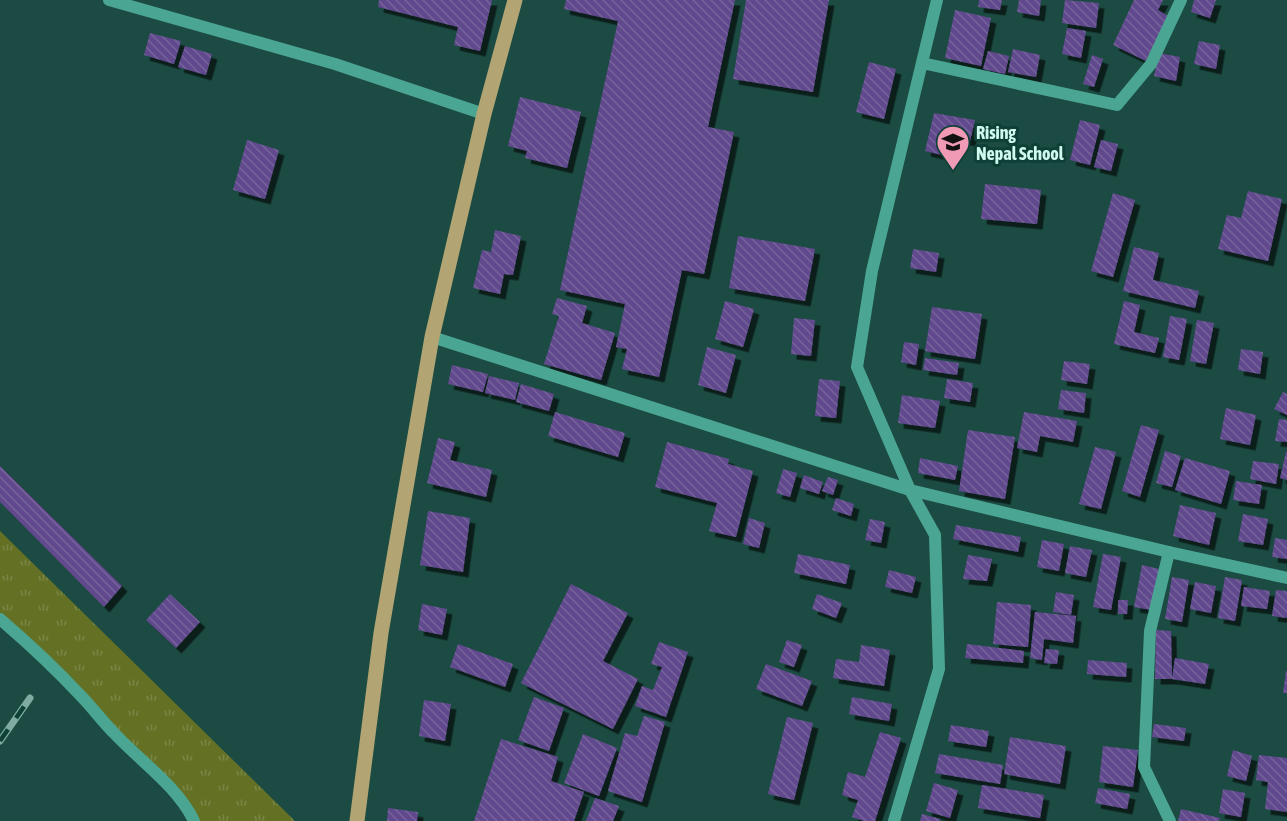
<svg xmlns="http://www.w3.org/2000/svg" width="1287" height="821" font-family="'Asap Condensed',sans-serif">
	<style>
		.grass { fill: url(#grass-tufts) }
		.building { fill: url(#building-back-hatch); filter: url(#shadow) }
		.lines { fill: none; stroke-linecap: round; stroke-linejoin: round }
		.service { stroke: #4ba593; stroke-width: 12 }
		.minor { stroke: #4ba593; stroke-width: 12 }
		.primary { stroke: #b2a473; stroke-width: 15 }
		.rail-casing { stroke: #7faba2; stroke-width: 7 }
		.rail { stroke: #0e4038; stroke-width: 4.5; stroke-dasharray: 14; stroke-linecap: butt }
		.labels { text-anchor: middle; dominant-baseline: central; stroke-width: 6; stroke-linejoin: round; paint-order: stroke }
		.poi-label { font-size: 18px; font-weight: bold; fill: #d0faf0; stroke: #0e4038; text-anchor: start }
	</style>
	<defs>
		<pattern id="grass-tufts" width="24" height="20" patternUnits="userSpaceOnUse" patternTransform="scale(1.5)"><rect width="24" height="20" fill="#647125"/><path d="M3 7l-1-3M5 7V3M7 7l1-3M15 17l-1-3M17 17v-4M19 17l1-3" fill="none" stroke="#798645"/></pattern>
		<pattern id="building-back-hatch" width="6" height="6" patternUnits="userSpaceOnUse" patternTransform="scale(1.5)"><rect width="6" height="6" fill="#61498c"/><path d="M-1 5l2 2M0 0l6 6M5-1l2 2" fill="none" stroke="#77649c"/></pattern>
		<filter id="shadow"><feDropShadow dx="5.5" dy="5.5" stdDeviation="0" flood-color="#0009"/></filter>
	</defs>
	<rect width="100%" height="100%" fill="#1b4b42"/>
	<!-- grass -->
	<path class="grass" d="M0,531l294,289v1h-100l-7,-14 -187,-188z"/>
	<!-- building -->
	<path class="building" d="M379,0h113l-12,51 -26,-6 4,-18 -80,-20z
		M566,0h169l-27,127 26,5 -30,142 -22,-4 -23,107 -37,-8 5,-20 -11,-2 9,-43 -65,-14 58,-269 -54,-12z
		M746,0h83l-16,92 -80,-13z
		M979,0h23l-2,10 -22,-3z
		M1019,0h22l-2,16 -22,-4z
		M1065,0l34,3 -3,25 -34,-5z
		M1134,0h29l-5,10 10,6 -22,45 -33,-16z
		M1194,0h22l-6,18 -19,-6z
		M955,10l36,8 -10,48 -36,-8z
		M1067,28l19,3 -5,27 -19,-4z
		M150,33l31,8 -7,23 -30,-9z
		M1199,41l21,4 -4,24 -22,-5z
		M185,46l27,8 -6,21 -28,-8z
		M1013,49l27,6 -4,22 -28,-5z
		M988,51l21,5 -4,18 -22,-5z
		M1159,53l21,4 -4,24 -22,-5z
		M1092,55l11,4 -9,28 -11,-3z
		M869,62l27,7 -12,50 -28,-7z
		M520,97l61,15 -14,56 -42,-10 2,-7 -19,-5z
		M934,113l41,7 -5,21 -24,-5 -4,19 -17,-4z
		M1080,120l20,5 -10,40 -20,-5z
		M247,140l32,10 -14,49 -32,-9z
		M1101,140l17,4 -7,27 -17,-4z
		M985,184l56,6 -4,34 -56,-5z
		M1248,191l34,8 -14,62 -50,-12 9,-34 14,3z
		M1113,193l22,7 -22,77 -22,-6z
		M495,230l26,6 -8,39 -9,-1 -4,20 -27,-6 9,-38 9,2z
		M738,236l77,13 -10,52 -76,-13z
		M1134,247l25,6 -6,27 46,11 -4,17 -72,-17z
		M913,249l26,4 -3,19 -26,-4z
		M557,298l30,8 -5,17 33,10 -14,47 -57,-16 15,-48 -7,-2z
		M725,301l29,8 -11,38 -28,-8z
		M1124,301l16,4 -6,27 25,6 -4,15 -41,-9z
		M932,307l50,7 -7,45 -50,-8z
		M1170,316l17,3 -8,41 -16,-3z
		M794,318l21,2 -4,36 -20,-2z
		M1197,320l17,3 -8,41 -16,-3z
		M904,342l15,2 -3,21 -15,-3z
		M707,347l29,8 -10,38 -28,-8z
		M1241,349l22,3 -3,22 -22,-4z
		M925,358l34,5 -2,12 -34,-5z
		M1064,361l26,3 -3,20 -26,-4z
		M452,365l36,9 -5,18 -35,-8z
		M489,376l30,7 -4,17 -30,-7z
		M819,379l21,2 -4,37 -21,-2z
		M947,379l26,4 -3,19 -26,-4z
		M521,384l33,10 -5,17 -33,-9z
		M1061,390l25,3 -2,20 -26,-4z
		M1283,392l4,2v21l-13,-6z
		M902,395l38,6 -5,27 -37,-5z
		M1226,408l30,7 -6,30 -30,-6z
		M555,412l70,21 -7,24 -70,-21z
		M1024,412l53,9 -4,21 -33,-6 -3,16 -20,-4z
		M1279,419l8,1v22l-12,-1z
		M1141,425l18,5 -19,67 -18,-6z
		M968,430l47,7 -10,62 -46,-8z
		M438,438l17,4 -5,18 42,10 -6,27 -59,-14z
		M667,442l62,17 -1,5 25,7 -17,66 -27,-6 8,-28 -62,-16z
		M1095,447l21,5 -15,57 -22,-5z
		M1165,451l16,5 -9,31 -16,-4z
		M1286,452h1v28l-7,-2z
		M920,458l38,8 -3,14 -37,-7z
		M1185,458l45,13 -9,33 -46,-14z
		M1253,461l26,3 -3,20 -26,-5z
		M0,466l122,120 -18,21 -104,-105z
		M783,469l14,4 -7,24 -14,-4z
		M804,475l19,7 -4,12 -19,-6z
		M828,477l10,3 -5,15 -11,-4z
		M1236,481l26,4 -3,19 -26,-4z
		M836,498l18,6 -3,12 -19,-6z
		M1180,505l36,8 -7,32 -36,-9z
		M428,511l42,7 -7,54 -43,-7z
		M1243,514l25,5 -5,26 -25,-4z
		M749,518l16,5 -6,25 -16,-4z
		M870,519l15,3 -4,21 -16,-3z
		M956,525l65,12 -3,15 -65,-13z
		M1275,538l12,2v19l-15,-2z
		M1042,540l22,4 -5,27 -22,-4z
		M1070,546l22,4 -6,27 -21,-4z
		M798,554l52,11 -4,19 -52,-11z
		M1103,554l18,3 -10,53 -18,-3z
		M968,555l24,4 -5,22 -24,-2z
		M1142,565l17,4 -7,41 -18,-3z
		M889,570l27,7 -4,16 -27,-6z
		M1172,577l17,3 -7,42 -17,-3z
		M1225,577l17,3 -7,41 -17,-3z
		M1195,582l21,4 -5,27 -21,-4z
		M571,584l57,29 -25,48 35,18 -25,50 -92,-46z
		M1244,587l26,4 -3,18 -26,-3z
		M1276,590l11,1v27l-15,-2z
		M1056,592l18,3 -3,20 -18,-3z
		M170,594l30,28 -24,26 -30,-28z
		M817,594l25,9 -6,15 -24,-9z
		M1118,600h10l-1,14h-9z
		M997,602l34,3 -3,42 -35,-3z
		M422,604l25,5 -5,26 -24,-5z
		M1035,612l41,4 -3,27 -29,-4 -2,21 -12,-2z
		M1156,630l15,1 1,48h-17z
		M787,640l15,5 -8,22 -15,-5z
		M659,642l29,10 -22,65 -31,-11 7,-20 11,4 9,-23 -11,-3z
		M458,644l55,20 -8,23 -55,-20z
		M967,644l57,7 -1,12 -58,-5z
		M861,645l29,5 -6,36 -51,-8 3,-19 23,3z
		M1046,649l13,1 -2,14 -13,-1z
		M1175,658l34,6 -4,20 -33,-5z
		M1088,660l39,3 -1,14 -39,-3z
		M766,664l46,17 -10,25 -46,-17z
		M1286,671h1v22h-4z
		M534,697l30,11 -15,43 -31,-11z
		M852,697l40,7 -3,17 -40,-7z
		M424,700l27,4 -6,37 -26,-5z
		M644,716l21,6 -23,80 -34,-11 17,-58 12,3z
		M787,717l26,6 -19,77 -26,-6z
		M1154,724l32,4 -2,13 -32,-4z
		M951,725l38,6 -3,16 -38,-6z
		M880,732l21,6 -26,83h-11l-12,-4 6,-17 -16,-5 6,-23 17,5z
		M583,734l34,14 -18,48 -35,-13z
		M1010,737l56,9 -6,38 -56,-10z
		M501,739l57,18 -7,24 33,11 -10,29h-100z
		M1103,746l35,4 -5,37 -34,-5z
		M1233,750l19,6 -6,25 -19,-5z
		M939,754l64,11 -3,19 -65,-11z
		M1259,755l28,3v54l-22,-3 3,-27 -12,-2z
		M934,783l24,7 -8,28 -24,-7z
		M982,785l62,10 -4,23 -62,-10z
		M1098,788l32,6 -3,15 -32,-6z
		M1223,789l22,4 -4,24 -22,-4z
		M595,798l24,8 -6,15h-27z
		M388,808l30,4 -1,9h-30z
		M1181,809l39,9 -1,3h-41z
		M922,814l18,5v2h-20z"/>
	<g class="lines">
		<!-- service -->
		<path class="service" d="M1169,552l-19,79 -6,136 26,54"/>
		<!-- minor -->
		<path class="minor" d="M109,0l226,64 149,50
			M922,63l195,42 34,-41 30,-64
			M432,337l478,153 259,62 118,26
			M0,619c28,24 55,49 80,76 12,12 22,26 34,38 26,28 63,53 80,88
			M894,821l45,-152 -4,-134 -25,-45 -53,-123 15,-96 65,-271"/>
		<!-- primary -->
		<path class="primary" d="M357,821l24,-188 51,-296 52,-223 31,-114"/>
		<defs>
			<path id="rail" d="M0,741l30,-43"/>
		</defs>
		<!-- rail casing -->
		<use href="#rail" class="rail-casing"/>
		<!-- rail -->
		<use href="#rail" class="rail"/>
	</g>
	<!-- icons -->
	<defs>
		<symbol id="school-pin" viewBox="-11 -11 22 30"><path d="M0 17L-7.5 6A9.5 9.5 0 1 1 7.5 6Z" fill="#f09ab6" stroke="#0e4038"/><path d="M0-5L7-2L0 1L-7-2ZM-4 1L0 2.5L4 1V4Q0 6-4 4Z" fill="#111"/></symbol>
	</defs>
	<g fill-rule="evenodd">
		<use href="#school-pin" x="934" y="123" width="38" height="52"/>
	</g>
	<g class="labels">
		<!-- poi labels -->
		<g class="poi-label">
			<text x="976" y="132">Rising<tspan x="976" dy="21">Nepal School</tspan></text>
		</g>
	</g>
</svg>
